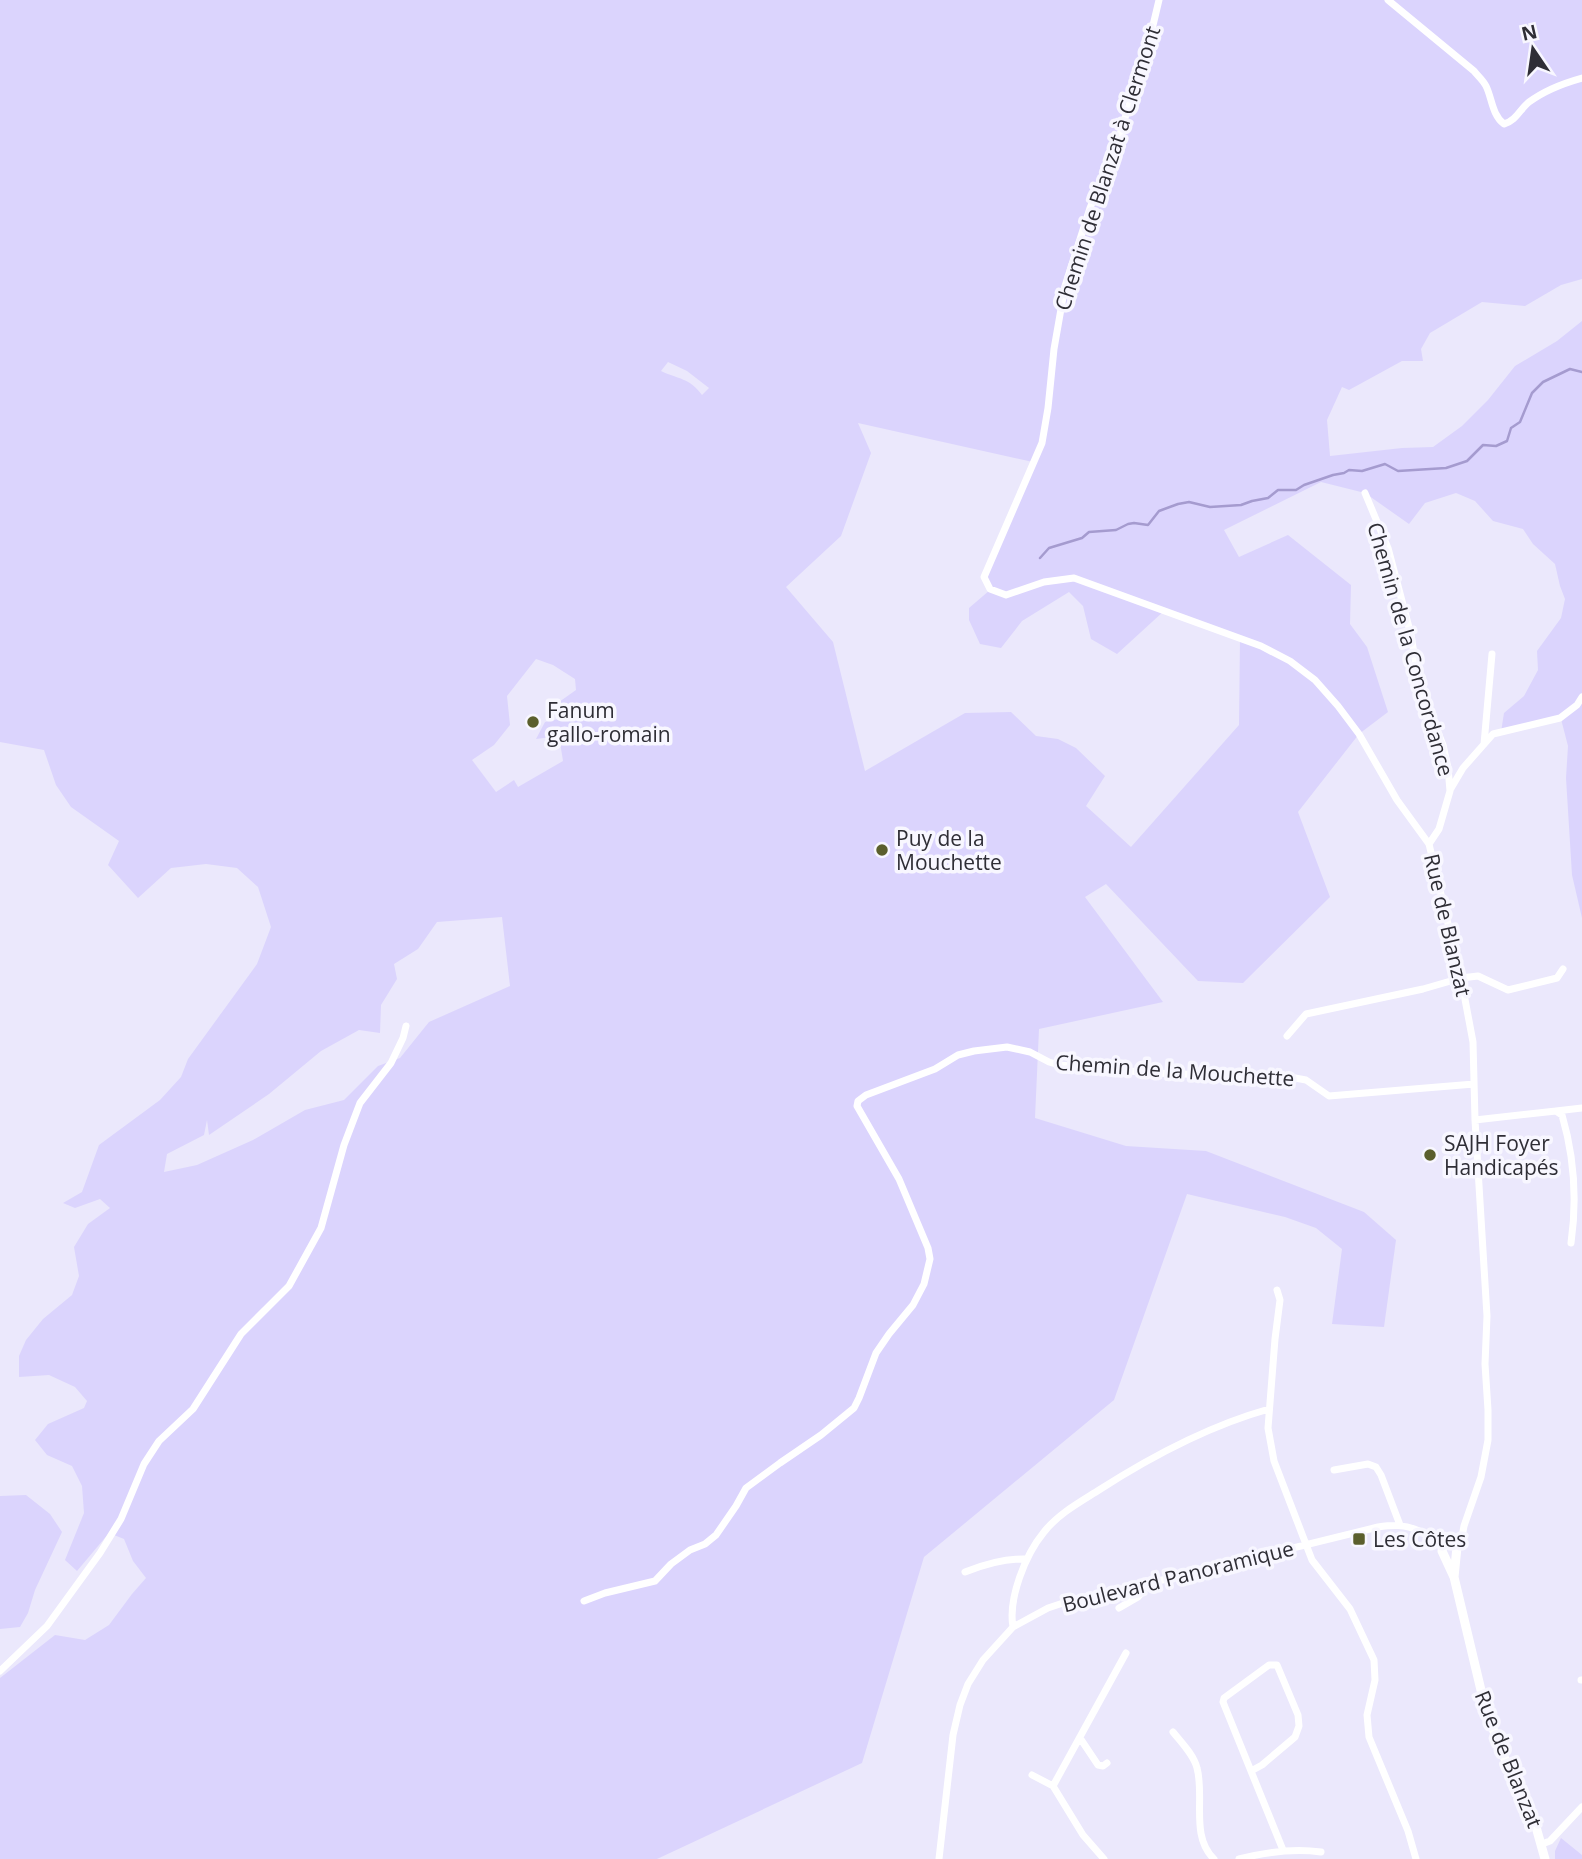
<svg xmlns="http://www.w3.org/2000/svg" width="1582" height="1859" font-family="'Open Sans',sans-serif">
	<style>
		.green { fill: #dbd4fd; fill-rule: evenodd }
		.lines { fill: none; stroke-linecap: round; stroke-linejoin: round }
		.stream { stroke: #a59bcf; stroke-width: 2.5 }
		.minor { stroke: #fff; stroke-width: 7 }
		.tertiary { stroke: #fff; stroke-width: 9 }
		.poi-dot { fill: #5b5f2d; stroke: #f8f7ff; stroke-width: 2.5 }
		.labels { text-anchor: middle; dominant-baseline: central; stroke-width: 7; stroke-linejoin: round; paint-order: stroke }
		.street-label { font-size: 21px; fill: #2f2e36; stroke: #f8f7ff }
		.poi-label { font-size: 21px; fill: #2f2e36; stroke: #f8f7ff; text-anchor: start }
	</style>
	<rect width="100%" height="100%" fill="#ebe8fc"/>
	<!-- green -->
	<path class="green" d="M0,0h1582v279l-21,6 -36,21 -43,-4 -52,31 -9,16 2,12h-21l-53,29 -7,-3 -15,33 3,36 72,-8 31,-1 29,-21 26,-26 27,-34 42,-25 25,-20v597l-10,-43 -6,-97 2,-32 -7,-27 -60,13 3,-19 20,-17 14,-26 -1,-19 24,-33 4,-19 -5,-13 -5,-22 -22,-20 -10,-15 -30,-8 -18,-20 -19,-8 -31,10 -16,21 -44,-31 -44,-11 -97,48 15,27 49,-22 63,50 -1,39 17,23 21,65 -29,22 -61,78 32,85 -87,86 -45,-2 -92,-97 -21,13 78,105 -124,27 -4,89 91,28 80,5 158,61 32,28 -12,87 -52,-3 10,-75 -26,-21 -31,-11 -98,-23 -73,206 -190,157 -62,206 -205,96h-657v-181l55,-43 30,5 24,-15 23,-31 14,-16 -13,-17 -9,-22 -15,-6 -32,38 -12,-11 19,-47 -2,-27 -10,-20 -25,-11 -12,-15 13,-16 36,-16 3,-7 -12,-14 -26,-12 -30,2v-21l7,-16 17,-21 29,-24 7,-19 -5,-29 14,-23 22,-16 -10,-9 -25,9 -12,-5 19,-11 17,-47 61,-45 21,-23 7,-18 69,-95 14,-37 -13,-40 -21,-19 -31,-4 -35,4 -33,30 -30,-33 11,-24 -48,-34 -15,-22 -12,-35 -44,-8zM668,362l19,9 22,17 -7,7c-12,-17 -24,-16 -41,-24zM858,423l175,39 -49,115 6,13 -21,18v12l11,24 21,4 21,-27 47,-29 14,14 8,33 26,15 47,-43 76,28 -1,86 -108,122 -45,-41 19,-30 -29,-28 -18,-9 -22,-3 -25,-24 -46,1 -100,58 -32,-129 -47,-55 55,-51 30,-83zM536,659l17,6 22,14 1,11 -17,12 -1,17 -13,3 -9,17 23,-3 4,25 -45,26 -4,-7 -18,12 -24,-32 22,-15 16,-20 -3,-29zM502,917l8,69 -81,36 -29,36 -22,8 -34,34 -39,10 -52,30 -56,25 -33,7 3,-18 37,-19 3,-15 2,15 60,-41 52,-43 38,-21 21,3 1,-28 16,-26 -3,-15 24,-15 19,-27z
		M26,1495l24,19 12,18 -27,58 -7,23 -8,14 -20,2v-133z
		M1561,1838l21,17v4h-27v-8z"/>
	<g class="lines">
		<!-- stream -->
		<path class="stream" d="M1040,558l9,-10 33,-10 7,-6 27,-2 12,-6 6,-1 14,2 11,-14 19,-7 11,-2 21,5 31,-2 11,-4 16,-3 10,-8h18l8,-5 29,-10 11,-2 5,-3 13,1 23,-7 13,7 48,-3 21,-7 16,-16 13,1 11,-5 4,-13 9,-6 12,-29 11,-11 27,-13 12,3"/>
		<!-- minor -->
		<path class="minor" d="M1159,0l-9,38 -30,96 -30,74 -25,78 -11,63 -6,59 -6,35 -58,134 6,12 16,6 38,-13 30,-4 187,68 29,15 25,19 23,26 21,28 38,66 32,44 32,134 12,64 2,78 12,196 -2,48 3,46v30l-7,37 -17,49 -3,16 -4,5
			M1388,0l86,71c4,5 9,9 12,15 6,12 6,29 18,38 12,-3 16,-15 25,-22 16,-12 35,-19 53,-24
			M1365,493l23,55 23,87 8,49 24,61 5,23 2,23 -11,38 -10,15
			M1484,744l8,-90
			M1450,790l13,-22 30,-34 67,-16 17,-13 5,-8
			M1287,1036l19,-22 117,-25 38,-11 17,-2 30,14 49,-12 6,-9
			M1556,1111l26,-3
			M1475,1120l81,-9 6,4c12,41 15,86 9,128
			M1277,1290l3,10 -5,39 -7,89 6,33 38,99 38,49 24,51 1,20 -8,35 2,22 39,94 8,28
			M1334,1470l34,-6 8,3 5,8 19,50
			M965,1572c20,-8 40,-14 62,-13
			M584,1601l21,-8 50,-12 16,-17 19,-14 15,-6 11,-9 20,-29 10,-18 34,-25 41,-28 33,-27 5,-10 17,-45 13,-19 24,-29 11,-21 6,-25 -2,-11 -29,-69 -42,-73 1,-5 8,-6 69,-26 23,-14 16,-4 33,-4 23,5 19,10 10,3 94,8 142,5 11,2 23,16 145,-12
			M1119,1608l19,-11 12,-14
			M1013,1627c-5,-28 12,-72 31,-95 14,-18 36,-30 55,-42 53,-34 109,-64 170,-81
			M0,1671l47,-45 53,-73 21,-34 23,-55 15,-23 34,-32 48,-75 48,-48 32,-58 23,-83 16,-42 31,-40 12,-25 3,-12
			M1581,1680h1
			M1173,1732c8,10 21,23 24,36 8,29 -7,68 17,91
			M1080,1738l18,27 5,1 4,-3
			M1251,1771l11,-6 33,-28 4,-11 -1,-11 -21,-50h-8l-45,33 -1,4 60,148
			M1032,1775l21,11
			M1542,1844l8,-3 32,-34
			M939,1859l14,-124 7,-30 8,-21 15,-24 30,-33 35,-19 21,-7 81,-18 228,-56c14,-2 27,-3 41,4 9,4 16,9 27,11
			M1104,1859l-21,-24 -30,-49 73,-133
			M1239,1859c27,-7 54,-11 82,-7"/>
		<!-- tertiary -->
		<path class="tertiary" d="M1454,1577l3,-30 -3,-4 -5,-2 -5,2 -2,8 12,26 31,130 15,41 36,79 9,32"/>
	</g>
	<!-- markers -->
	<g class="poi-dot">
		<circle cx="533" cy="722" r="7"/>
		<circle cx="882" cy="850" r="7"/>
		<circle cx="1430" cy="1155" r="7"/>
		<rect x="1352" y="1532" width="14" height="14" rx="3.5"/>
	</g>
	<g class="labels">
		<!-- street labels -->
		<g class="street-label">
			<text transform="translate(1107 168) rotate(-72)">Chemin de Blanzat à Clermont</text>
			<text transform="translate(1411 649) rotate(74)">Chemin de la Concordance</text>
			<text transform="translate(1448 925) rotate(77)">Rue de Blanzat</text>
			<text transform="translate(1175 1070) rotate(4)">Chemin de la Mouchette</text>
			<text transform="translate(1178 1576) rotate(-14)">Boulevard Panoramique</text>
			<text transform="translate(1509 1759) rotate(68)">Rue de Blanzat</text>
		</g>
		<!-- poi labels -->
		<g class="poi-label">
			<text x="547" y="710">Fanum<tspan x="547" dy="24">gallo-romain</tspan></text>
			<text x="896" y="838">Puy de la<tspan x="896" dy="24">Mouchette</tspan></text>
			<text x="1444" y="1143">SAJH Foyer<tspan x="1444" dy="24">Handicapés</tspan></text>
			<text x="1373" y="1539">Les Côtes</text>
		</g>
	</g>
	<!-- north arrow -->
	<g transform="translate(1533 49) rotate(347)" stroke="#f8f7ff" stroke-width="5" paint-order="stroke">
	<path d="M0-5L12 26L0 18L-12 26Z" fill="#2f2e36"/>
	<text y="-10" font-size="19" font-weight="bold" text-anchor="middle" fill="#2f2e36">N</text>
	</g>
</svg>
